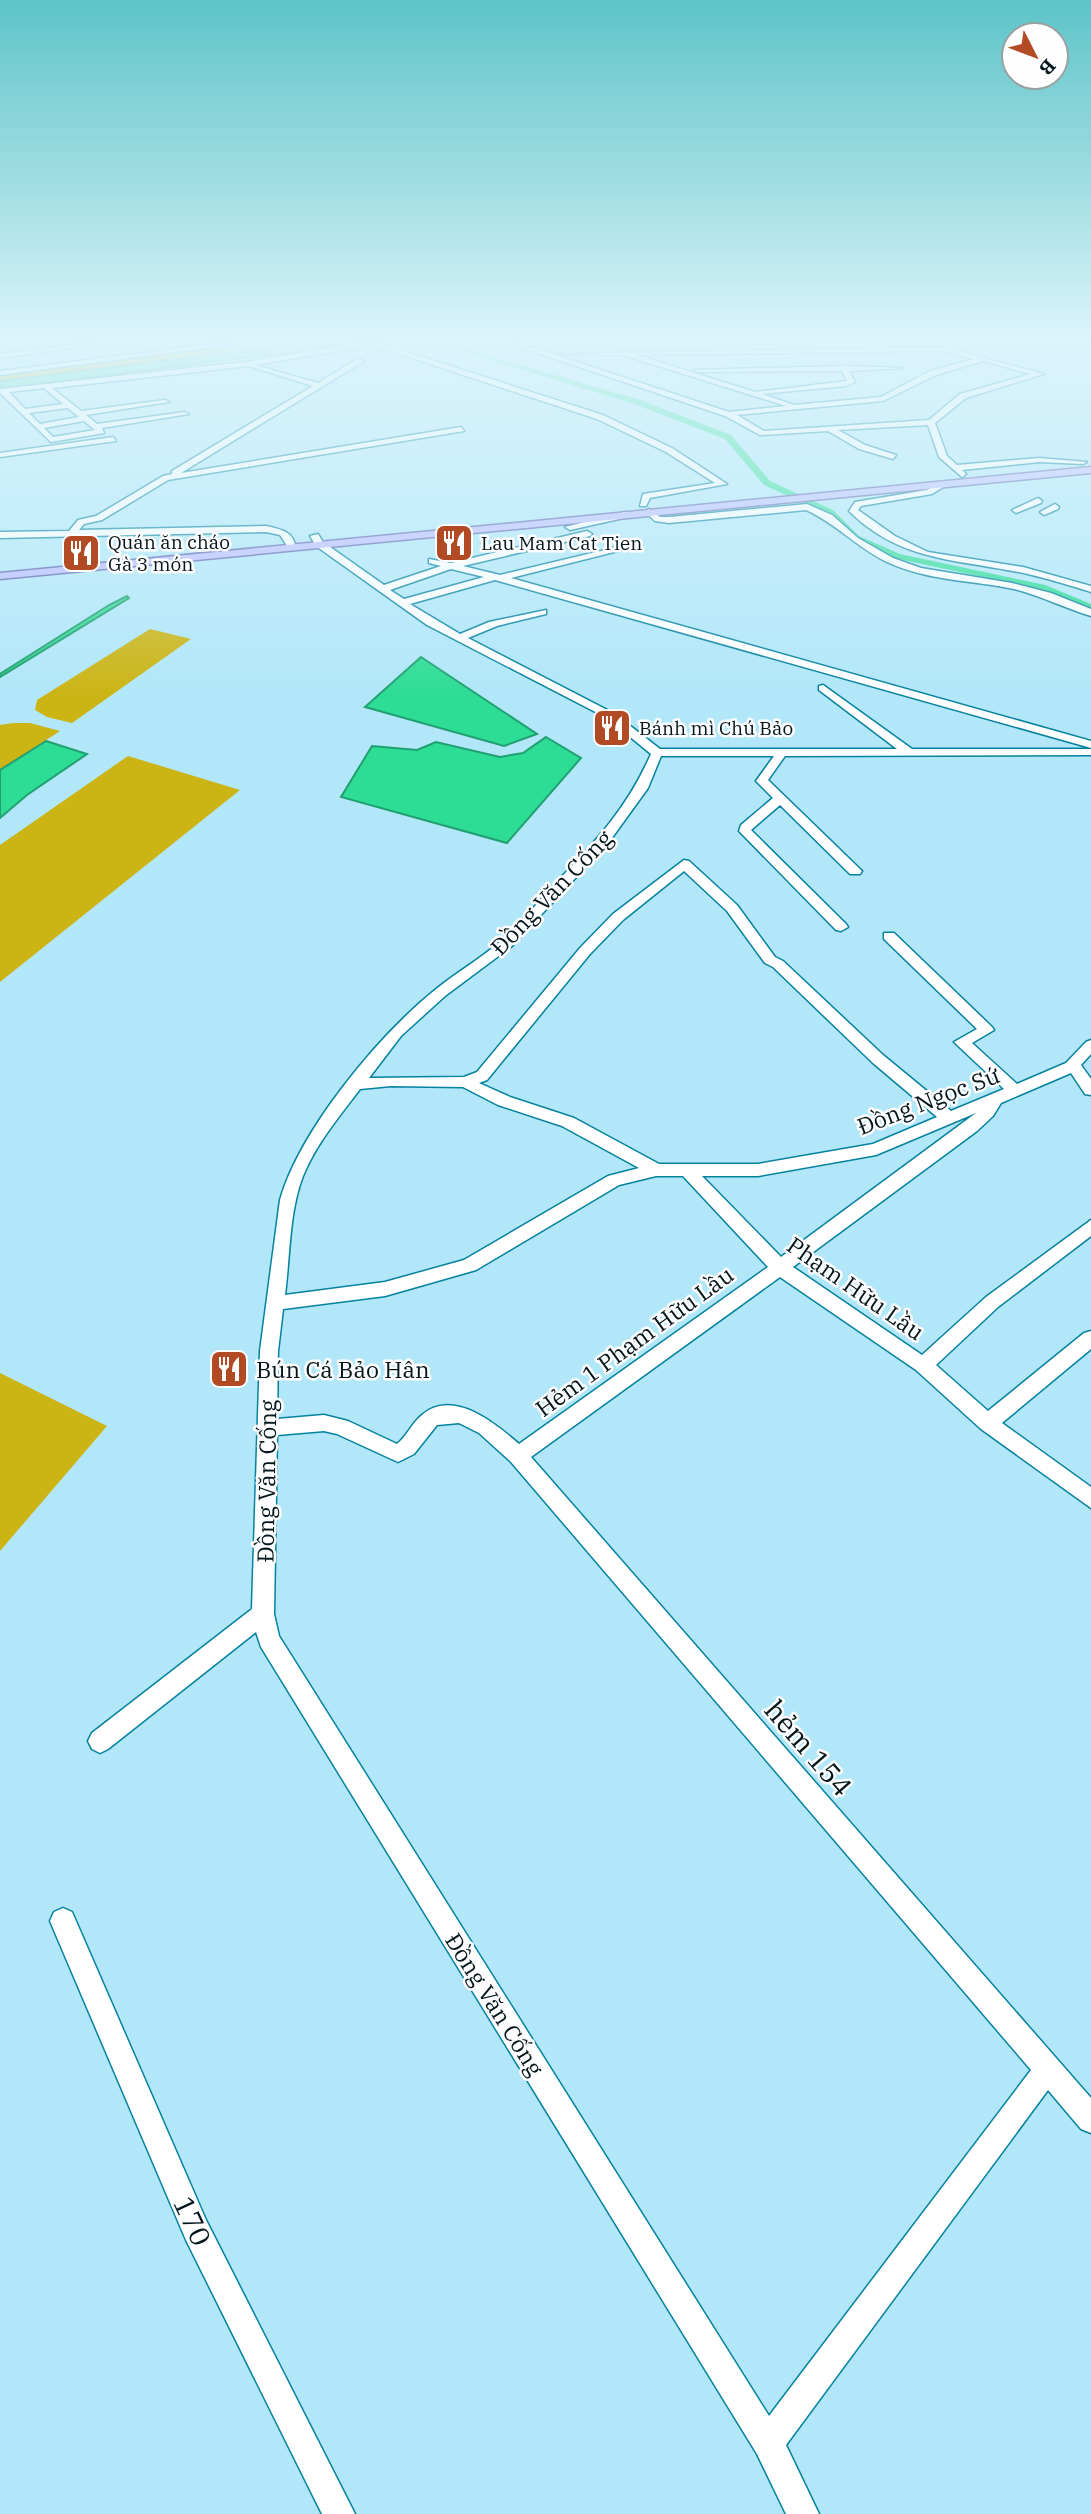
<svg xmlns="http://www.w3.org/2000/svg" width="1091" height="2514" font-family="'IBM Plex Serif',serif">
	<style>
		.green { fill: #cbb413 }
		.water { fill: #2ddc95; stroke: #20a070; stroke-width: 2 }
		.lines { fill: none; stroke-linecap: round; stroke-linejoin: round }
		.canal { fill: #2ddc95; fill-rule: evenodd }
		.minor-casing { stroke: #05829e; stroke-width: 3 }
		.major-casing { stroke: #5c66af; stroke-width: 3 }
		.minor { fill: #fff; fill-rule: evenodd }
		.major { fill: #bbbdff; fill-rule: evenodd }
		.labels { text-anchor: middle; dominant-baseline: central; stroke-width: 5; stroke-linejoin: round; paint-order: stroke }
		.far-poi-label { font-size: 19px; fill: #02151b; stroke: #fefefe; text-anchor: start }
		.street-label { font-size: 23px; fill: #02151b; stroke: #fefefe }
		.poi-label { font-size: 23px; fill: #02151b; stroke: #fefefe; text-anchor: start }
		.near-street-label { font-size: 28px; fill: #02151b; stroke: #fefefe }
	</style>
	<rect width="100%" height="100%" fill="#b1e7f9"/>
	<!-- green -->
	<path class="green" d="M242,344l50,1 -292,36v-7z
		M150,629l41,10 -119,84 -25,-6 -12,-7 2,-10z
		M13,723h17l30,8 -60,39v-45z
		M128,756l112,34 -240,192v-137z
		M0,1373l107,53 -107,125z"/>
	<!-- water -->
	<path class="water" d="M352,344l-352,45v-8l292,-36z
		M127,596l2,2 -129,79v-3l109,-69z
		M421,657l116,77 -33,12 -139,-39z
		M546,737l35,21 -74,85 -166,-46 31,-51 45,4 19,-8 64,15 23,-4z
		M46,741l41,13 -60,41 -27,23v-48z"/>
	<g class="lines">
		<!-- canal -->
		<path class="canal" d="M437,344h12l191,56 91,35 39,46 63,29 26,26 41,18 145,31 46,19v7l-52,-22 -145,-31 -41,-18 -26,-26 -63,-29 -39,-46 -91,-35z"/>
		<defs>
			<path id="minor" d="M77,344h23l-100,14v-4z
				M213,344h23l-236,31v-4z
				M353,344h29l221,71 69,33 55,36 -77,14 -4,8h-6l3,-12 72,-11 -49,-31 -69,-33 -225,-74 -117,20 63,18 39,-24 7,2 -183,112 280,-46 3,4 -296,49 -66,40 -18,4 -5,6 187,-4c14,3 30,6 29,23h-6l-9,-14 -14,-3 -266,6v-6l69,-1 9,-11 18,-4 67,-40 9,-2v-3l141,-85 -64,-20 -197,22 29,23 84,-11 4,2 -83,13 11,9 88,-12 4,2 -87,14 2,5 -53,9 -51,-49v-4l245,-27zM44,388l19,16 -38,5 -16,-17zM68,408l11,9 -39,7 -11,-11zM84,421l11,9 -42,7 -9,-9z
				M511,344h11l207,68 57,-6 -163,-51 -67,-1 386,-7 102,27 -78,24 -31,25 12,33 10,9 82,-7 48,4 -4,2 -44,-2 -77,8 4,4 -4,3 -23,-20 -11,-32 -90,5 27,15 31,10 -3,4 -34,-10 -31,-18 -68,4 -35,-19zM942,351l32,8 -44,12 -49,26 -87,8 -32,-11 84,-8 9,-4 -6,-11 55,-3 -60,-2 -151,4 4,2 145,-1 5,10 -92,11 -118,-37zM983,361l48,13 -71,20 -31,26 -165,11 -27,-16 146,-14 53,-26z
				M113,437l3,4 -116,16v-4z
				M941,482l7,2 -16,10 -71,12 -3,4 37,26 33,16 95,15 68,19v6c-26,-8 -51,-16 -78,-21 -63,-12 -116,-12 -164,-60l6,-9 72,-12z
				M1038,498l4,3 -1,2 -25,10 -4,-3z
				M807,504l25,11 26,23 35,20 28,10 91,15 39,10 40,16v7c-26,-8 -50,-20 -77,-27 -42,-9 -87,-8 -127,-27 -30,-14 -51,-39 -81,-52l-137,13 -14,-2 -10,-9 4,-3 11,8h9z
				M1055,504l4,3 -1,2 -14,6 -4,-3z
				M625,512l4,3 -1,2 -58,13 -5,-3z
				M587,531l5,3 -2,2 -127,30 37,9 138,-33v4l-127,32 580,163v7l-596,-168 -85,24 50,30 29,-12 57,-12v4l-49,12 -29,12 147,76 45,35h237l-78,-59v-4l4,-1 89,64h179v6l-306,1 -17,24 94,91 -2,3h-10l-70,-69 -29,25 95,94 2,3 -7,4 -5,-1 -97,-99 2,-6 32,-27 -17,-17 18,-25h-113l-13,32 -39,54 -97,104 -67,50 -44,40 -32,42 95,-1 13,-5 103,-124 33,-34 71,-54 5,1 48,44 38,52 8,4 100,94 68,56 53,-22 -50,-47 23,-13 -93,-90v-6h10l98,94 2,3 -22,13 45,41 49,-21 20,-21 5,-2v14l-10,11 10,14v16l-6,-1 -14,-21 -70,30 -8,13 -16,15 -184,136 129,88 64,-58 105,-77v16l-93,71 -62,58 52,46 96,-78 7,-2v18l-89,74 89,64v21l-110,-79 -65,-59 -136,-93 -249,180 560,641v35l-10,-4 -33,-39 -262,355 33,69h-33l-29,-60 -496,-807 -5,-15 -148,117 -8,4 -8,-4 -4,-8 4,-8 160,-124 8,-258 20,-151c20,-70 98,-164 155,-210 22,-18 47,-32 68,-51 17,-15 32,-33 47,-50 43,-45 76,-78 101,-135l-44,-36 -180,-93 -111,-79 -6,-10 8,-2 5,8 61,43 57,-19 -12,-3v-4l22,4zM451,569l33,8 -80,22 -14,-9zM684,871l43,40 38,52 8,4 100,96 64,54 -64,27 -115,20h-99l-85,-46 -64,-21 -31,-14 8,-3 103,-126 33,-34zM391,1086l72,1 35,18 64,21 77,42 -31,8 -144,84 -79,22 -100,13c5,-38 4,-83 18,-119 13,-32 36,-59 57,-87zM976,1113l-195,144 -79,-81h56l118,-21zM656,1176h27l85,91 -249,177c-23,-20 -66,-56 -97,-29 -10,8 -15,21 -25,29l-49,-23 -24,-6 -47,4 1,-68 5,-42 102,-13 91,-26 143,-85zM459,1423l20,10 32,29 520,608 -262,346 -490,-780 -5,-22 3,-179 47,-4 13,3 61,28 16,-8 23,-29z
				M63,1908l9,4 134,308 149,294h-33l-136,-274 -136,-319 4,-9z"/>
			<path id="major" d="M1091,467v6l-1091,106v-6z"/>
		</defs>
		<!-- minor casing -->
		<use href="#minor" class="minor-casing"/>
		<!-- major casing -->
		<use href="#major" class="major-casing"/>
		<!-- minor -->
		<use href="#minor" class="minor"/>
		<!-- major -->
		<use href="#major" class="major"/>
	</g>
	<!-- sky -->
	<linearGradient id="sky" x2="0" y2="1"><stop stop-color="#5dc4c7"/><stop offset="0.49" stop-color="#dcf4fc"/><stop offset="1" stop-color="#dcf4fc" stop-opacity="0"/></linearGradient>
	<rect width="1091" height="696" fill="url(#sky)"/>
	<!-- icons -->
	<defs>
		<symbol id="restaurant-square" viewBox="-11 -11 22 22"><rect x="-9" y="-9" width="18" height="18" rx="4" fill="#b24b24" stroke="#fefefe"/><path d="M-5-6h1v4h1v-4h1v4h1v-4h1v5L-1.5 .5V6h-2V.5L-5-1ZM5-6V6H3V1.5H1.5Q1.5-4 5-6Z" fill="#fff"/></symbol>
	</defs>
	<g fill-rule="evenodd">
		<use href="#restaurant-square" x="432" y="521" width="44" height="44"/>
		<use href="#restaurant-square" x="59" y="531" width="44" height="44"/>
		<use href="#restaurant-square" x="590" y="706" width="44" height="44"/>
		<use href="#restaurant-square" x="207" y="1347" width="44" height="44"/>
	</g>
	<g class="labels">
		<!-- far-poi labels -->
		<g class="far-poi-label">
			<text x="108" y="542">Quán ăn cháo<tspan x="108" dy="22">Gà 3 món</tspan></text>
			<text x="481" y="543">Lau Mam Cat Tien</text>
			<text x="639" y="728">Bánh mì Chú Bảo</text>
		</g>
		<!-- street labels -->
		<g class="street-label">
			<text transform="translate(551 892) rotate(-46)">Đồng Văn Cống</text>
			<text transform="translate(928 1100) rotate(-21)">Đồng Ngọc Sứ</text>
			<text transform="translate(856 1288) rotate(35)">Phạm Hữu Lầu</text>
			<text transform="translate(634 1341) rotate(-36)">Hẻm 1 Phạm Hữu Lầu</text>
			<text transform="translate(266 1481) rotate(-89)">Đồng Văn Cống</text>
			<text transform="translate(495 2004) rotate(58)">Đồng Văn Cống</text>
		</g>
		<!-- poi labels -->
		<g class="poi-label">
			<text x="256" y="1369">Bún Cá Bảo Hân</text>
		</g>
		<!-- near-street labels -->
		<g class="near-street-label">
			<text transform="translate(809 1748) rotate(49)">hẻm 154</text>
			<text transform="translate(193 2221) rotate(65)">170</text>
		</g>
	</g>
	<!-- north arrow -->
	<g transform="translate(1035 56) rotate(132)"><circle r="33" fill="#fefefe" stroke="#99a1a3" stroke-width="2"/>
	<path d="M0-5L12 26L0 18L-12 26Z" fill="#b24b24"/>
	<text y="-10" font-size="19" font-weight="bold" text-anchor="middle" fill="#02151b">B</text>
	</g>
</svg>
